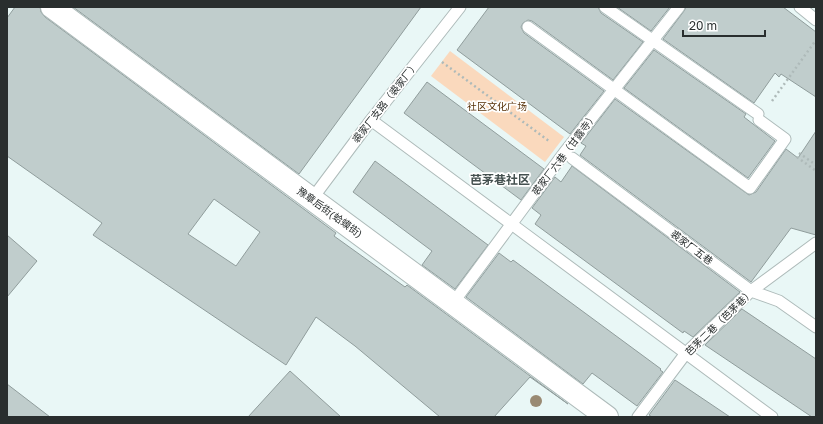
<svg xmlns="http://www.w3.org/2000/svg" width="823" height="424" font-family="'Golos Text','Noto Sans SC',sans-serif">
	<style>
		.green { fill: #fad9bd }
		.building { fill: #c0cdcc; stroke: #909d9c; fill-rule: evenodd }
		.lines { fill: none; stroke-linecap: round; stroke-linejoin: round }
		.service-casing { stroke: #aebbba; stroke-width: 13 }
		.minor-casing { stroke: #aebbba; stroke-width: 24 }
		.path { stroke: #aebab9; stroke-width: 2.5; stroke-dasharray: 2 3; stroke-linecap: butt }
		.service { stroke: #fff; stroke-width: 11 }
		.minor { stroke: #fff; stroke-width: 22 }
		.tree { fill: #998a73 }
		.labels { text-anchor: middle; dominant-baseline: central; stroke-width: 3.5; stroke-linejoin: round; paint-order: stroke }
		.street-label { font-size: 10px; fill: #292e2e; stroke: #fff }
		.park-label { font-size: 10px; fill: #573108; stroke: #fff }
		.quarter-label { font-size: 12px; font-weight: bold; fill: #44504f; stroke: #fff }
	</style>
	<rect width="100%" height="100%" fill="#e9f7f6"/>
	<!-- green -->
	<path class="green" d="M450,51l114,86 -19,25 -114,-86z"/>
	<!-- building -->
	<path class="building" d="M15,7h25l1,5 4,5 291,216 -2,3 71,51 2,-2 161,119 -38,-27 -36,40h-54l-85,-71 -39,-29 -30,48 -193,-130 9,-12 -95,-67v-138zM214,199l46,33 -24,34 -48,-32z
		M73,7h348l-122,167z
		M489,7h109l3,6 42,29 -30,38 -81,-59 -4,-1 -5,3 -2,4 3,6 80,58 -34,43 -113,-84z
		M617,7h53l-19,24z
		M686,7h97l33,25v65l-35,-23 -2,3 -4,-4 -21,30 -91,-64 21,-28z
		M654,50l92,64 -2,3 31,24 -27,37 -124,-90z
		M427,82l117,87 -23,31 -117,-87z
		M615,99l134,96 7,-3 30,-43 12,9 18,-27v104l-25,-7 -40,54 -171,-127 6,-9 -5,-3z
		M375,161l113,84 -33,44 -33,-24 10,-14 -79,-59z
		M572,166l168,126 -47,45 -9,-6 -1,2 -148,-109 6,-9 -9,-7 23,-31 6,5z
		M7,235l30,26 -30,36z
		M499,253l12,9 2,-2 148,109 -1,1 3,2 -26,34 -45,-33 -9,11 -117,-87z
		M742,309l74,50v58h-4l-107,-72z
		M290,371l51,46h-93z
		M675,380l55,37h-78l-3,-2z
		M7,384l43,33h-43z"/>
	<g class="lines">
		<defs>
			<path id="service" d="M605,7l153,107
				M800,7l16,13
				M528,27l222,161 35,-49 -26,-19
				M371,120l401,297
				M572,158l179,133 28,10 37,26
				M312,199l59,-79 89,-113
				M453,303l111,-150 115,-146
				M638,417l48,-64 65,-62 65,-48"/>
			<path id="minor" d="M52,7l555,410"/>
		</defs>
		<!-- service casing -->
		<use href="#service" class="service-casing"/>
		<!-- minor casing -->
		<use href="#minor" class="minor-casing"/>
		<!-- path -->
		<path class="path" d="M442,62l107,79
			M772,101l44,-61
			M799,153l17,12
			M797,157l19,14"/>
		<!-- service -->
		<use href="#service" class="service"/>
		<!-- minor -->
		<use href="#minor" class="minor"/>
	</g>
	<!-- trees -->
	<circle class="tree" cx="536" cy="401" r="6"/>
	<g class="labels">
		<!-- street labels -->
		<g class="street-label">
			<text transform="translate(385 102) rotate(-52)">裘家厂支路（裘家厂）</text>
			<text transform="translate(564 154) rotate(-53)">裘家厂六巷（甘露寺）</text>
			<text transform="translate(330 212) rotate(36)">豫章后街(蛤蟆街)</text>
			<text transform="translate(692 247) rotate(37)">裘家厂五巷</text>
			<text transform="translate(719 322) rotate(-44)">芭茅二巷（芭茅巷）</text>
		</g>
		<!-- park labels -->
		<g class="park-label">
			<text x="497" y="106">社区文化广场</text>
		</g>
		<!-- quarter labels -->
		<g class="quarter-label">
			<text x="500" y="179">芭茅巷社区</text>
		</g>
	</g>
	<!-- border -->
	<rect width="823" height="424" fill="none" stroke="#292e2e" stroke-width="16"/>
	<!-- scale -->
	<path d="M683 30v6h82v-6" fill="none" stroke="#292e2e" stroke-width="2"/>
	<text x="689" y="30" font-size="12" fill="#292e2e" stroke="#ffffff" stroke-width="3" paint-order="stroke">20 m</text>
</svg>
